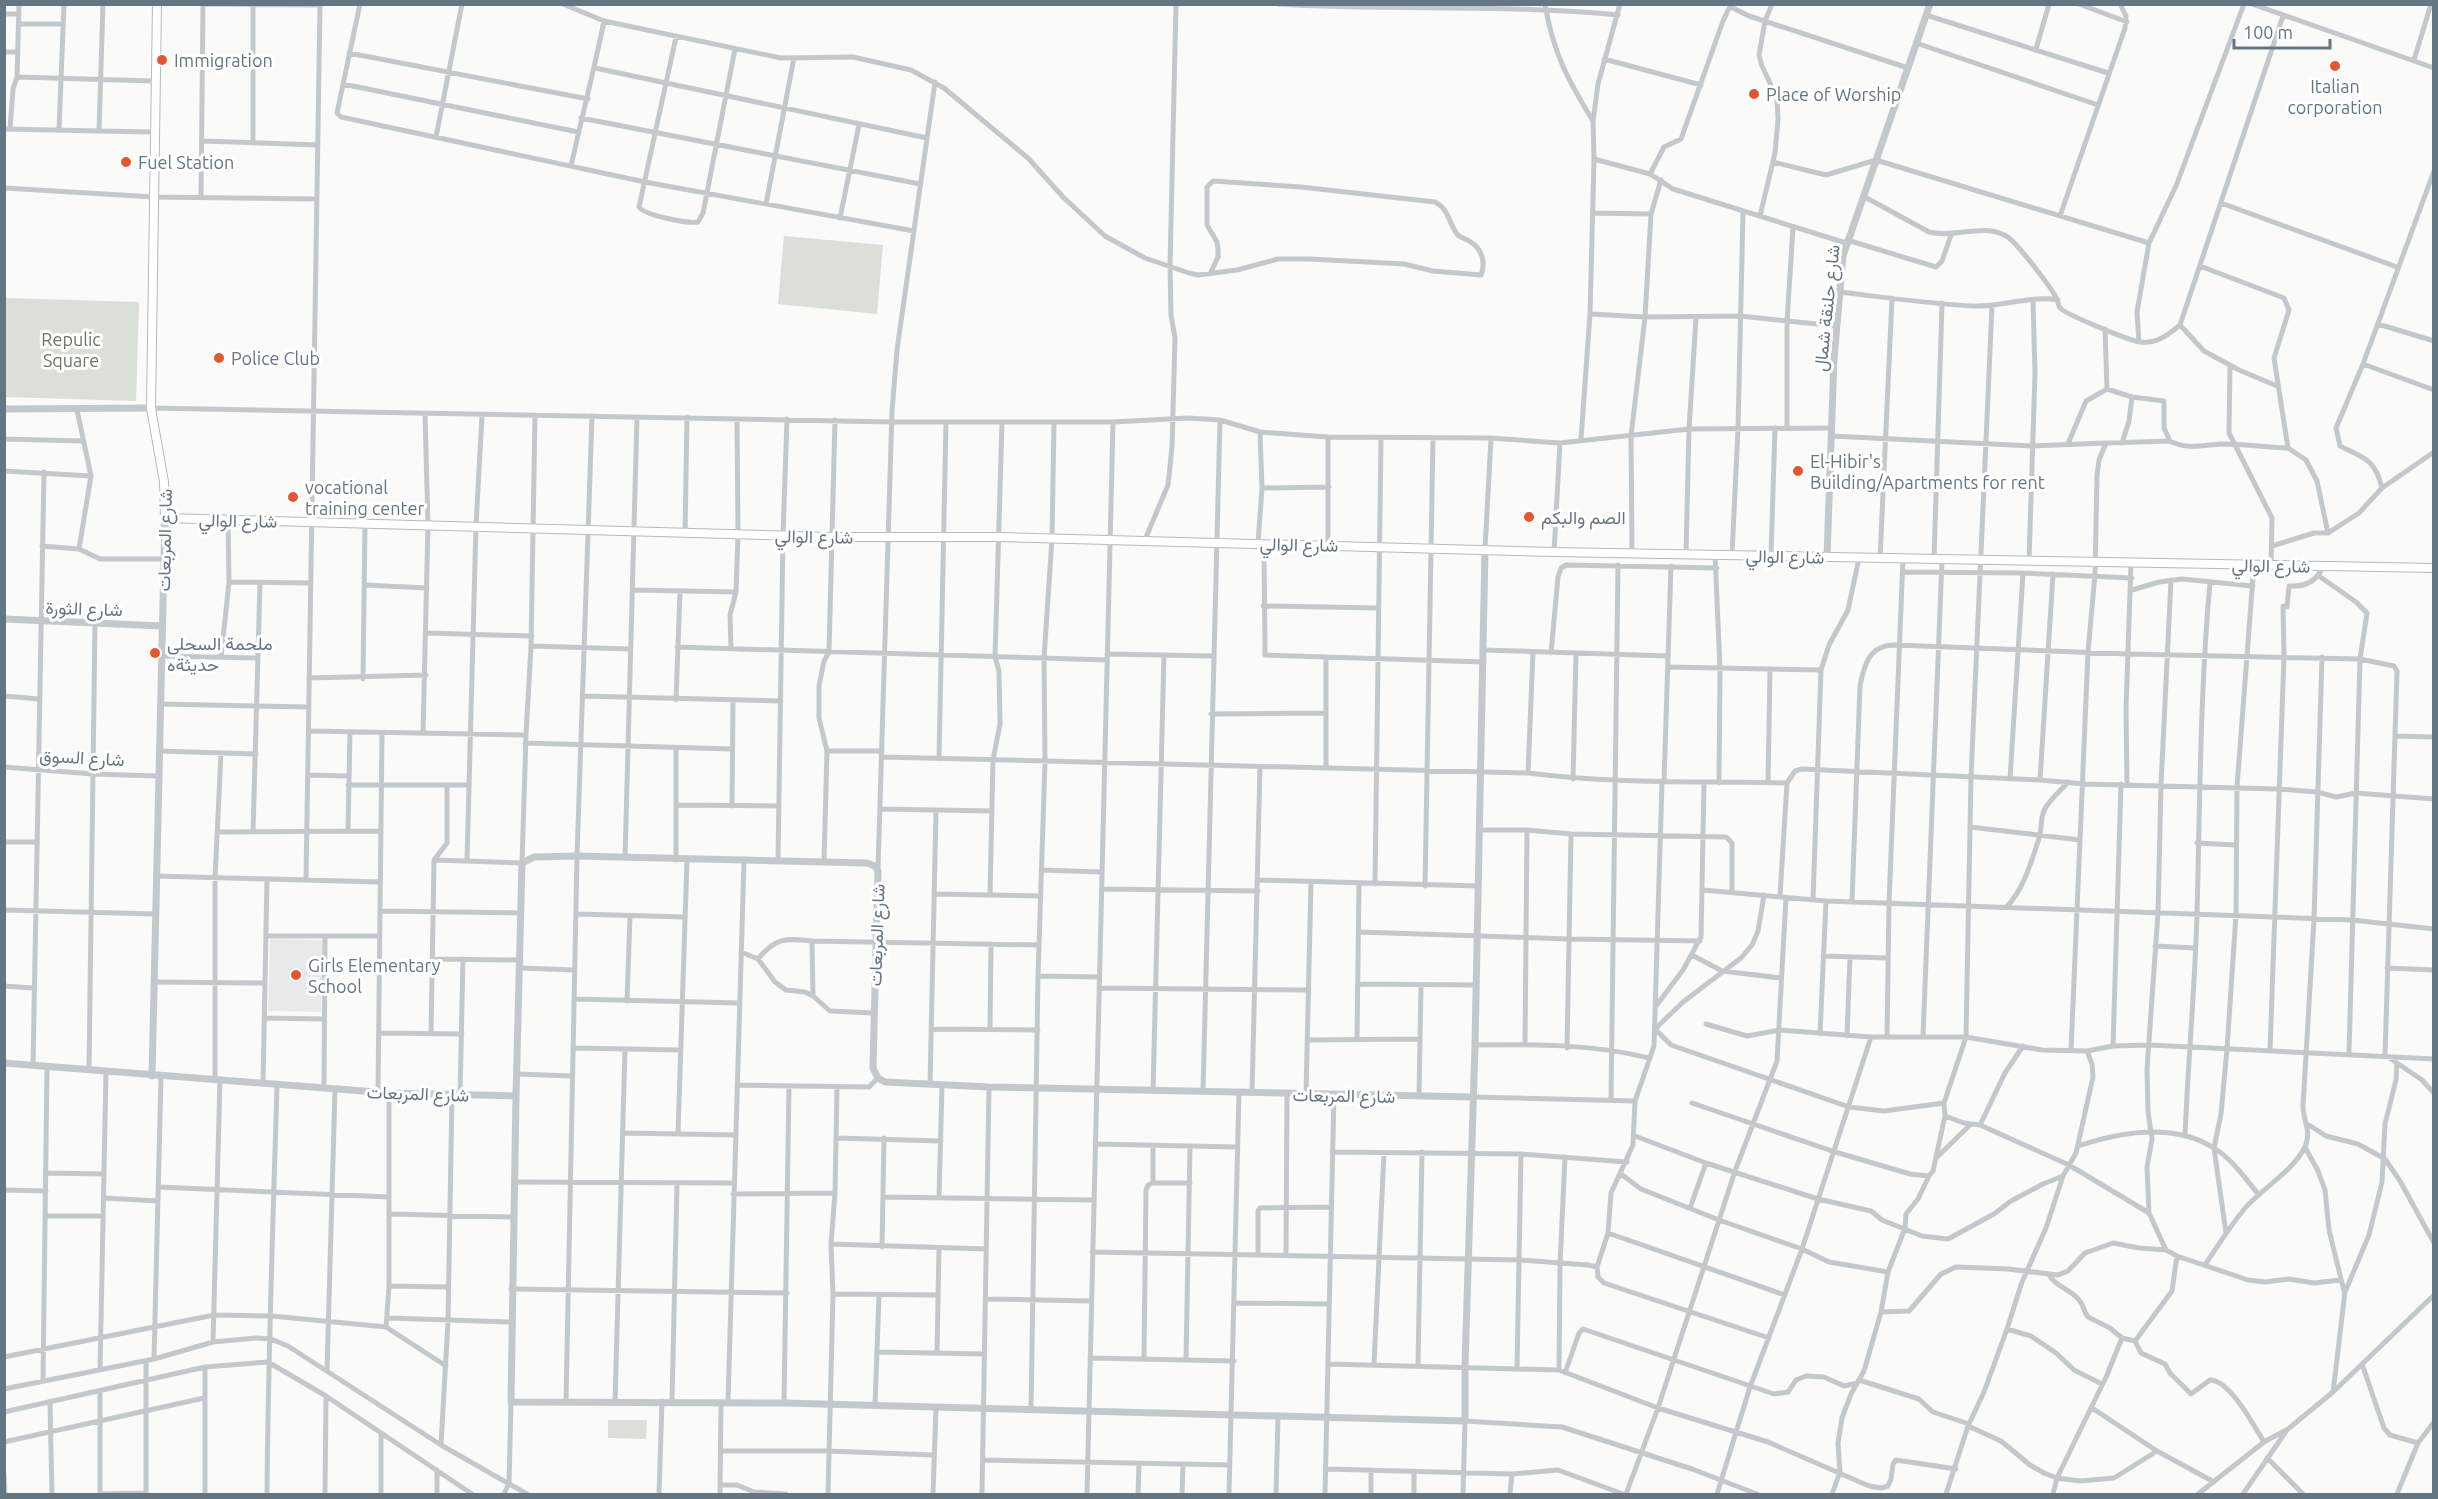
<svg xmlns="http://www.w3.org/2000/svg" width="2438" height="1499" font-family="Ubuntu,Vazirmatn,sans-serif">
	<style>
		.built { fill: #e8e9e9 }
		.green { fill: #dadfd7 }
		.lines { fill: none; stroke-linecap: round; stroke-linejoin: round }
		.secondary-casing { stroke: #b3babf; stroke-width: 10 }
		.minor { stroke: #c3c8cc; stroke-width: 5 }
		.tertiary { stroke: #c3c8cc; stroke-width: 7 }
		.secondary { stroke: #fff; stroke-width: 8 }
		.poi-dot { fill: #e4572e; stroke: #fff; stroke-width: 2 }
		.labels { text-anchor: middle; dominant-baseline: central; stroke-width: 6; stroke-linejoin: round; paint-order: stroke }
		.poi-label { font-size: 18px; fill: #657683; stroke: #fff; text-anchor: start }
		.street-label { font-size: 18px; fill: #657683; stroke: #fff }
		.park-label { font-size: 18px; fill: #687a64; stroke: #fff }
	</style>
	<rect width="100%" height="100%" fill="#fafaf8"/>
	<!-- built -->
	<path class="built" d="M270,939l53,1 -2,72 -53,-1z"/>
	<!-- green -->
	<path class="green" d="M784,236l99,9 -6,69 -99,-10z
		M5,298l134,4 -3,99 -131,-4z
		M608,1420h39l-1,19 -38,-1z"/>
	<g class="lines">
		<defs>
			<path id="secondary" d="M157,4l-6,404 13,74 1,36 666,19h167l556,15 880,16"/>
		</defs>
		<!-- secondary casing -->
		<use href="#secondary" class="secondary-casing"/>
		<!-- minor -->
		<path class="minor" d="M204,4l116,1
			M360,4l-23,109 4,4 304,65 269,49
			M563,4l41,17 177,37 72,-1 58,13 33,18 84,70 35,39 42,39 40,22 44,15 9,2 39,-5 41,-11h32l94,5 29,7 48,4c5,-13 1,-27 -12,-34 -4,-3 -9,-3 -12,-7 -8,-11 -9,-26 -22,-32l-134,-15 -88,-6 -6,6v38l10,17 1,7v8l-8,17
			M1278,4c113,7 227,0 340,11
			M1545,4c8,49 23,76 48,117
			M2079,4l48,18
			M2252,4l182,64
			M1731,7l18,9 159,52
			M4,14h15
			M1926,15l182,58
			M19,24h44
			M676,37l-37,170c5,8 49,17 59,15l5,-9 32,-164
			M1916,43l182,62
			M2036,49l13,-45
			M4,52h14
			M349,53l239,46
			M1604,59l97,26
			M2414,60l17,-56
			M595,68l332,70
			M17,77l137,4
			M343,84l235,48
			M581,118l339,66
			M4,129l95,2 4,-127
			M10,129l3,-40 4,-12 2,-73
			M59,130l5,-126
			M99,131l55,1
			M436,137l26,-133
			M202,141l116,4
			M253,143v-139
			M1594,159l56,15 23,15 173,54
			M1773,162l53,13 50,-15 273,83
			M571,166c11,-49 23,-96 33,-145
			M1650,174l14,-27 17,-8 42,-118 8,-17
			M4,188l150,9 163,2
			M1863,196l66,36c26,7 57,-11 80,6 10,8 42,49 48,61 1,3 1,6 3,9 5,6 70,33 80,34 17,2 28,-7 40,-17l103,-309
			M201,198l2,-194
			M2221,203l176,64
			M766,204l28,-146
			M1593,213l58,1
			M1760,216l15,-63 3,-34 -1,-21 -15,-32 -3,-11 6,-34 7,-17
			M2060,216l65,-188 1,-12 -6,-12
			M840,218l19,-93
			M1847,240l89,27 6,-6 9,-26
			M2200,266l84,32 5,12 -15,48 14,90 18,12 11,21 11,52
			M1839,292c45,5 90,12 135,14 27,1 57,-11 84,-6
			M1992,306l-21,471 -5,260 -22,66 1,13 19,7 16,2 89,40 80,48
			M1590,314l55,3 95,-1 96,10
			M2378,324l56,17
			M2180,325l24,26 35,19 38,16
			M2105,329l2,60
			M2139,342l-2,-30 12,-69 27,-57 68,-182
			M2363,364l71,26
			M2230,365l-1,68 43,85 -1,47
			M151,408l741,14h221l75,-4 32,2 40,12 68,5 163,1 69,5 129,-14 143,-1
			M77,410l14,66 -12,73
			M1787,428v-106l6,-95
			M1832,436l200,10 74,-3
			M4,439l79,2
			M1581,439l9,-125 4,-155 -1,-38 5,-37 22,-80
			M2122,443l7,-22 3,-24
			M2068,444l18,-43 21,-12 25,8 32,4v27l6,13
			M4,471l87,5
			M1262,488l67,-1
			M2382,488l52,-36
			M685,533l2,-116
			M1144,542l24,-57 4,-38 3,-109 -4,-23 -1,-48 6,-263
			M1258,543l4,-55 -2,-56
			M1264,544l1,111 219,7
			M1328,545v-108
			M42,546l37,3 21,10h63
			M2272,546l42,-13h14l31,-20 23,-25c-7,-29 -18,-30 -42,-42l-4,-18 27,-64 71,-193
			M1485,549l6,-111
			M1554,552l6,-109
			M1632,553l-1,-117 14,-119 6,-103 10,-34
			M1686,554l3,-125 7,-111
			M1715,554l5,115 -1,114
			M1732,555l6,-126 5,-217
			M1771,556l4,-128
			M1880,559l12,-261
			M1934,559l8,-256
			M2029,561l6,-188 -2,-73
			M1904,572l119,1 109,5
			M2319,576l37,26 11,11 -7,46 -11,394
			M229,582l82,1
			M365,585l62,3
			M633,590l103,2
			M2132,590l27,-8 23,-3 71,7
			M1263,606l115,2
			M426,633l106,3
			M531,646l99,3
			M677,647l430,13
			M731,648l-1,-33 6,-23 2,-58 -1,-115
			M1484,650l184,6
			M1551,653l7,-76 3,-9 5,-3 151,3
			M1107,654l106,2
			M161,656l97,2
			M221,657l8,-75 -1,-62
			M1668,667l153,3
			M309,678l117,-3
			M363,679l2,-156
			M4,696l35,3
			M582,696l199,5
			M676,700l4,-109
			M161,704l148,3
			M1211,714l115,-1
			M309,731l217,4
			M423,733l5,-208 -3,-111
			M2396,736l38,1
			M525,743l207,6
			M676,748v112
			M159,751l97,3
			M827,751h55
			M882,757l646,16c86,11 172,8 259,10
			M939,759l7,-337
			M4,767l89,7 65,2
			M1326,768v-109
			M1528,773l5,-121
			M309,775l39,1
			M1573,779l3,-125
			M2010,779l13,-206
			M2040,780l13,-206
			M1664,782l7,-216
			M1768,783l2,-114
			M2127,784l-1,-75 5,-146
			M348,785h120
			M676,805l103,1
			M732,806l1,-106
			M880,809l112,2
			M1970,827l110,13
			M1481,830h46l44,4 155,3 6,6v49
			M348,831l2,-99
			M219,832l162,-1
			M253,832l7,-249
			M4,842h33
			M2197,843l39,2
			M625,858l12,-441
			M434,860l88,3 4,-128 5,-89 4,-231
			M467,861l9,-335 6,-111
			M778,861l5,-326 4,-116
			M824,862l3,-111 -8,-33v-32l5,-25 5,-9 6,-232
			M878,869l14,-458 5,-61 38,-268
			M1041,870l61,2
			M156,876l224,6
			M306,880l14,-876
			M1258,880l221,6
			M1375,884l6,-445
			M1425,886l8,-448
			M1102,889l156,2
			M1703,890l123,11 448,16 78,3 82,9
			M934,894l107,2
			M990,895l3,-135 7,-36 -1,-53 -4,-14 7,-235
			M1780,896l7,-113 8,-12 7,-2 238,11 44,4 194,5 39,3 19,5 20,-4 78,6
			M1813,900l8,-230 8,-25 19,-35 11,-52
			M1852,901l8,-215c4,-21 9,-41 35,-41l233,9 232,5 34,7 3,5 -12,384
			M2006,907c17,-15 27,-50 34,-72 2,-10 0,-20 6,-28 6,-9 15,-17 22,-25
			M4,910l152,4
			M380,911l141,2
			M577,914l108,3
			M1359,932l209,7 132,2
			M267,936h113
			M812,941l227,4
			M2155,946l40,2
			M741,952l17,7 17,23 11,8 19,2 8,4 17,15 44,2
			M1692,955l30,16 59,7
			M1823,956l65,2
			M432,959l89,1
			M758,959c18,-22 28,-21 54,-18l1,55
			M521,968l54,2
			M2387,968l47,2
			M1038,976l61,1
			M154,982l111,1
			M1358,984l118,1
			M4,986l29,2
			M1099,988l208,2
			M574,999l166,4
			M627,1001l3,-85
			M1656,1006l27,-36 18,-33 3,-153
			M264,1018l59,1
			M1706,1024l41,12 33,-6 91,7
			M931,1029l107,1
			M990,1029l1,-85
			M1655,1029l16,16 178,62 35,4 60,-8
			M1655,1029l28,-27 58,-44 11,-13 6,-14 6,-36
			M379,1033l83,1
			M431,1034l3,-174 13,-17v-57
			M1820,1034l6,-133
			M1847,1036l3,-79
			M1923,1036l19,-476
			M1887,1037l2,-134 14,-345
			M1357,1039l2,-156
			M1307,1040l113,-1
			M1525,1044l2,-214
			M1475,1045c58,-1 118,-1 174,13
			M2113,1046l8,-262
			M573,1048l107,2
			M1567,1048l4,-214
			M2071,1051l17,-399 7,-78 2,-98 2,-16 7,-17 64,-2c17,9 34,4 51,3 22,0 45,3 67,4
			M2087,1051l26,-5 37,-1 284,14
			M2270,1051l14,-395 -1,-50 4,1 2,-21c16,1 28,-4 34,-20
			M2397,1063l25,17 12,13
			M33,1066l11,-594
			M89,1070l6,-447
			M517,1074l55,2
			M215,1080v-202l6,-125
			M263,1084l4,-204
			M737,1085l132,2 9,-9
			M930,1085l6,-274
			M324,1088l1,-152
			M1153,1091l11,-436
			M378,1092l4,-359
			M1203,1092l17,-672
			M1252,1093l8,-326
			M1306,1094l5,-212
			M460,1095l3,-136
			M1419,1096l2,-111
			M1473,1097l162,4
			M1611,1100l7,-535
			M1692,1103l140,48 78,23 19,2 4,-5 12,-55
			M1980,1125l25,-52 18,-27
			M2309,1125l17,11 32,8 27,15 15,22 34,62
			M623,1133l113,2
			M678,1134l9,-274
			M1635,1136l71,27 112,36 53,12 11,9 40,16 26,3 46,-25 17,-13 32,-17 20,-8
			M2185,1136c3,-74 10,-148 12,-223 3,-110 3,-221 13,-331
			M836,1138l105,3
			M1095,1144l142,3
			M1153,1146v37
			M2078,1146c42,-14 95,-24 136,2 18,11 31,30 45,47
			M2305,1147l13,24 7,19 4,40 15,61
			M1333,1152l188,2 106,8
			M1937,1157l33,-32
			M46,1173l58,1
			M1621,1174l20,15 78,31 83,29 27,13 59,10
			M515,1182l219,1
			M158,1187l231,10
			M4,1190l42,1
			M733,1194l102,-1
			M883,1197l210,3
			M104,1198l54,3
			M939,1198l3,-113
			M1690,1208l16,-45
			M390,1214l124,3
			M45,1216h58
			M1608,1233l177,62
			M2226,1233l-12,-85 7,-34 6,-65 9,-134 1,-128 17,-223
			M831,1244l155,5
			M882,1247l2,-109
			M2166,1250l-17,-37 -2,-46 5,-28 -4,-27 -1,-43 11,-156 3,-128 10,-205
			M1092,1252l427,8 69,5 9,2 1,10 6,6 165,55
			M1258,1255v-44l2,-3 71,-1
			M1286,1256l1,-162
			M2205,1265c13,-20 26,-40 41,-58 19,-21 46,-35 59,-60 7,-16 -2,-26 -2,-41l11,-187 8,-262
			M1597,1267l11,-34 3,-40 22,-48 2,-44 19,-55 8,-264
			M2049,1275c7,12 21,14 30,25 5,5 4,11 9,17l22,11 12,10 13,3
			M389,1286l59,1
			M511,1289l276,4
			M833,1294l105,1
			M985,1299l106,2
			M1235,1303l94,1
			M1881,1312l28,-1 32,-37 15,-7 52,2 50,6 10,-4 17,-18 28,-10 26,5 27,2 11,6 71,24 17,2 24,-3 25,4 26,-3
			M387,1318l124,4
			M386,1327l3,-41v-193
			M2007,1329l24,7 25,17 18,17 28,14
			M2135,1341l6,12 24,11 5,9 21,21 19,-14c20,0 44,46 54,62
			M2135,1341l37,-50 5,-35
			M213,1342l7,-262
			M878,1352l106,2
			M937,1353l2,-105
			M4,1357l210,-42 58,1 114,11 60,39
			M1090,1358l144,3
			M1144,1358l2,-168 2,-5 5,-2h37
			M154,1359l7,-282
			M1186,1359l4,-212
			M1328,1364l231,6 99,38 110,34 101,44 12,2 7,-2 3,-7 2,-15 3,-4 60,9
			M1374,1364l10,-211
			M2362,1364l22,64 6,7 28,8
			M1418,1365l4,-213
			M205,1367v127
			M1517,1368l4,-214
			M100,1370l6,-298
			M1559,1370l1,-106 5,-107
			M327,1371l8,-282
			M1565,1373l14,-40 4,-4 191,65 14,-2 8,-12 10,-4 18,1 20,9 13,-3
			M1859,1380l60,19 14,13 36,12
			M43,1381l4,-314
			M4,1389l150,-30 59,-17 43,-4 15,1 17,7 153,99 86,49
			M100,1392v102
			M2333,1392l12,-100 24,-57 13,-53 3,-58 11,-44 1,-17 -12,-8
			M672,1401l5,-217
			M566,1402l11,-546 15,-440
			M615,1402l10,-353
			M728,1402l16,-541
			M50,1403l2,91
			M784,1403l5,-317
			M875,1406l4,-111
			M2092,1408l65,43 57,31
			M1031,1410l7,-434 7,-214 -1,-104 8,-119 2,-117
			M4,1412l201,-45 63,-5 58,34 146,98
			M1968,1426l33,15 29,24 14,8 13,5 23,3 34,-3 43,-27
			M381,1433v61
			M4,1442l200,-44
			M441,1445l7,-124 4,-226
			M721,1451h106l107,4
			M2267,1458l36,36
			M983,1460l247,5
			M1326,1469l186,5 46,-4 65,24
			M4,1474l1,20
			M720,1485h17l17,7 32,2
			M101,1494l45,-1
			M146,1494v-133
			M267,1494c1,-136 6,-272 10,-409
			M325,1494l1,-98
			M437,1494v-24
			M504,1494l5,-11 2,-81
			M659,1494l3,-93
			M720,1494l1,-92
			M828,1494l5,-200 -2,-50 4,-51 2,-106
			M933,1494l3,-87
			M982,1494l7,-407
			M1087,1494l26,-1072
			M1138,1494l1,-30
			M1182,1494l1,-29
			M1229,1494l10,-402
			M1276,1494l2,-77
			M1325,1494l9,-400
			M1371,1494v-24
			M1414,1494v-23
			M1463,1494l2,-73 97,6 130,42 65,25
			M1510,1494l2,-20
			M1626,1494l32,-86 77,-237 42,-110 9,-164
			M1717,1494l33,-107 52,-138 69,-212h95l76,13 45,1 5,13 1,13 -17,76 -13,23 -17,52 -24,54 -15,47 -23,63 -16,34 -22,68
			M1832,1494l8,-22 -2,-29 4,-25 9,-24 13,-23 17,-59 7,-40 17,-44 1,-14 12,-15 11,-23
			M2053,1494l4,-16 50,-103 15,-37
			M2198,1494l66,-52 24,-13 45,-37 101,-97
			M2243,1494l44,-64
			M2397,1494l21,-51 16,-21"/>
		<!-- tertiary -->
		<path class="tertiary" d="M4,409l147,-1
			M1827,557l7,-198 9,-103 87,-252
			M4,619l158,7
			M4,1063l385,30 127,3 6,-233 12,-6 43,-1 247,6 43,1 8,3 3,5 -5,197 5,10 7,4 104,5 484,10
			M152,1076l13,-558
			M516,1096l-5,306 273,1 681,18v-55l10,-321 10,-496"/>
		<!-- secondary -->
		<use href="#secondary" class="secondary"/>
	</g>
	<!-- markers -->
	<g class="poi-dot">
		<circle cx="162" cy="60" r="6"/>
		<circle cx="2335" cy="66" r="6"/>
		<circle cx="1754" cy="94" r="6"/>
		<circle cx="126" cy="162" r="6"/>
		<circle cx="219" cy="358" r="6"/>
		<circle cx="1798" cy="471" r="6"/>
		<circle cx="293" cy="497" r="6"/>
		<circle cx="1529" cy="517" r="6"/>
		<circle cx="155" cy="653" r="6"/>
		<circle cx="296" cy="975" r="6"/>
	</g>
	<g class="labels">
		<!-- poi labels -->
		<g class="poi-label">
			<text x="174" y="60">Immigration</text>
			<text x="2335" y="86" text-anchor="middle">Italian<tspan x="2335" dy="21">corporation</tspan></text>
			<text x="1766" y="94">Place of Worship</text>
			<text x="138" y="162">Fuel Station</text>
			<text x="231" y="358">Police Club</text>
			<text x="1810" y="461">El-Hibir's<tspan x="1810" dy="21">Building/Apartments for rent</tspan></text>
			<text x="305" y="487">vocational<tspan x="305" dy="21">training center</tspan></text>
			<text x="1541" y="517">الصم والبكم</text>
			<text x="167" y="643">ملحمة السحلى<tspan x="167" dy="21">حديثةه</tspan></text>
			<text x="308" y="965">Girls Elementary<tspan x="308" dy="21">School</tspan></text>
		</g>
		<!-- street labels -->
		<g class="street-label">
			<text transform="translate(1826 308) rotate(-84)">شارع حلنقة شمال</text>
			<text transform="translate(238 520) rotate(1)">شارع الوالي</text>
			<text transform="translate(814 536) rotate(1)">شارع الوالي</text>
			<text transform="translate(164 540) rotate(-89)">شارع المربعات</text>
			<text transform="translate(1299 544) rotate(1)">شارع الوالي</text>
			<text transform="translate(1785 556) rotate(1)">شارع الوالي</text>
			<text transform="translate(2271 565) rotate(1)">شارع الوالي</text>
			<text transform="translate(84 608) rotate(2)">شارع الثورة</text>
			<text transform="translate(82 757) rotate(3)">شارع السوق</text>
			<text transform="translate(876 935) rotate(-88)">شارع المربعات</text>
			<text transform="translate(418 1093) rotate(2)">شارع المربعات</text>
			<text transform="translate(1344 1095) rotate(1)">شارع المربعات</text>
		</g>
		<!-- park labels -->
		<g class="park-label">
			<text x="71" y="339">Repulic<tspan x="71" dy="21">Square</tspan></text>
		</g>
	</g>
	<!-- border -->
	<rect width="2438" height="1499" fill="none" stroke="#657683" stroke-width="12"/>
	<!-- scale -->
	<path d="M2234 39v9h96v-9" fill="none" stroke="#657683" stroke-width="3"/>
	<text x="2243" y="39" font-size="18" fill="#657683" stroke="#ffffff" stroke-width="4.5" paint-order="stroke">100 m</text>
</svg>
